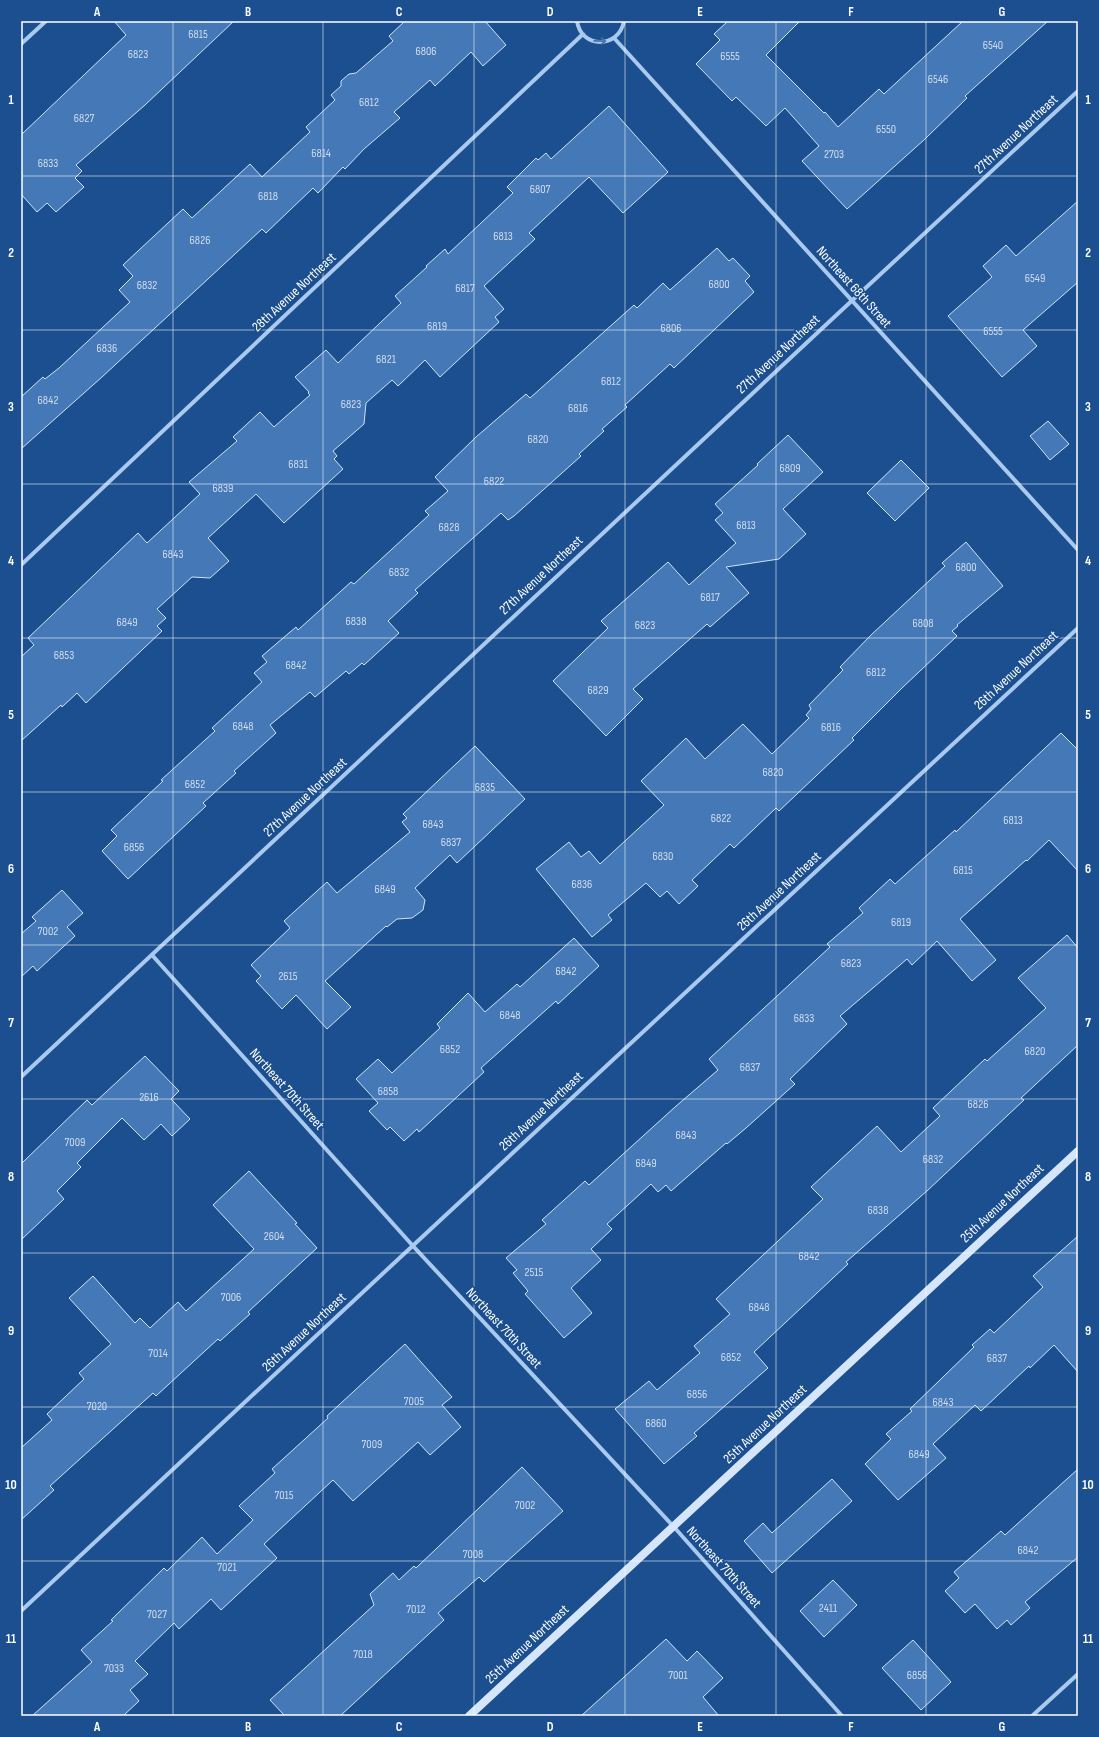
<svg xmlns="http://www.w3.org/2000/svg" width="1099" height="1737" font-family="'Sofia Sans Condensed',sans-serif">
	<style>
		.building { fill: #4478b7; stroke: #cfe3fa }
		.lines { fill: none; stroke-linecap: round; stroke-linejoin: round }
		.minor { stroke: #a9c9ee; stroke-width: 4 }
		.secondary { stroke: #d6e6fa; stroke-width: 8 }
		.oneway { stroke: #4674ac }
		.grid { fill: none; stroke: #fff; stroke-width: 1; stroke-opacity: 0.55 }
		.labels { text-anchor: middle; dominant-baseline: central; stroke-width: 3.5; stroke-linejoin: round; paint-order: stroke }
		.number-label { font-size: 12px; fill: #d0dded }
		.street-label { font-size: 14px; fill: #fff; stroke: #1b4f8f }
		.neatline { fill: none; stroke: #fff; stroke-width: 1.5 }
		.grid-label { font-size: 13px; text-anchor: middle; font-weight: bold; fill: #fff }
	</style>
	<rect width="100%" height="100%" fill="#1b4f8f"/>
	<!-- building -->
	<path class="building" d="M114,21h120l-89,84 -69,60 6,6 -7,7 9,9 -28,25 -9,-9 -10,9 -16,-18v-59l105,-100z
		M405,21h80l21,24 -23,21 -12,-14 -36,34 -5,-6 -36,32 6,6 -36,31 -19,20 -2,-2 -25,26 -5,-5 -47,45 -4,-4 -160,148 -81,72v-52l22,-20 2,2 14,-11 71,-66 -11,-12 14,-14 -10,-11 60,-56 9,9 58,-54 12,13 48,-45 -4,-5 29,-27 -4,-5 10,-9v-5l8,-7 7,-1 37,-32 -4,-5z
		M728,21h72l-34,34 58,58 1,-1 13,15 41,-38 5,5 79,-73h85l-83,75 2,2 -42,41 -78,70 -45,-48 17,-15 -34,-38 -19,18 -30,-29 -4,4 -36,-37 24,-24 -6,-6z
		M609,106l59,66 -45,41 -34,-36 -60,56 6,6 -51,47 20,23 -9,8 4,5 -59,55 -15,-17 -27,26 -6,-6 -26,23 -2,21 -31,27 4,5 -3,3 9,10 -59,54 -28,-29 -48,44 21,23 -19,17 -18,-1 -35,32 9,9 -9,8 5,5 -76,72 -9,-10 -15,14 -1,-2 -40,36v-84l13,-12 -6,-7 110,-105 9,10 53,-49 -11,-12 48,-41 -4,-4 27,-25 14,15 36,-32 -2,-2 1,-1 -14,-15 31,-27 12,13 63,-60 -6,-7 32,-29 -1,-1 19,-17 3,5 65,-61 -6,-6 29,-29 2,2 8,-7 5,6z
		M1078,201v81l-55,48 14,16 -35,31 -54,-61 44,-39 -9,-11 23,-21 10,11z
		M717,248l12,13 4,-3 17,18 -5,5 9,11 -80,76 -4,-4 -45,41 2,2 -25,22 2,2 -25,23 2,2 -67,60 -6,4 -7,-7 -86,77 3,3 -30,28 11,12 -35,32 -2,-2 -13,11 -3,-3 -31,26 -5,-5 -40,33 6,8 -42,38 2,2 -33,30 3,3 -78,73 -26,-28 15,-15 -6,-6 52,-49 -2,-1 54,-49 -3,-3 50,-46 -8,-9 13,-11 -5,-6 34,-29 2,3 53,-48 3,2 75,-69 -4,-4 23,-20 -13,-14 41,-40 50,-43 4,4 104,-93 3,3 26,-25 7,7z
		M1048,421l21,23 -19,16 -20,-24z
		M788,435l35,37 -40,37 23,25 -27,25 -53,8 23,26 -39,34 -3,-3 -74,65 10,10 -37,37 -53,-55 55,-53 -7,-7 67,-59 21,23 47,-42 -21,-23 8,-7 -8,-9 43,-39 -1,-1z
		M901,460l28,28 -34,33 -28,-28z
		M966,542l37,44 -46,39 1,1 -6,5 5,5 -55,52 -50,50 2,2 -75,71 -3,-3 -42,40 -4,-4 -38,36 6,6 -19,18 -12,-13 -7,6 -14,-14 -38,32 4,5 -20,17 -56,-68 33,-27 12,15 8,-6 11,13 64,-59 -23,-24 45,-43 19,21 38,-35 29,30 37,-36 -3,-3 5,-6 -2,-4 34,-35 -3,-3 31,-32 74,-69 -3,-3z
		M1061,733l17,17v121l-29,-31 -22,21 -1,-1 -66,59 36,41 -24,21 -35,-40 -25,24 -5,-6 -67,57 7,8 -57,55 5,5 -49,44 -19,16 -1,-1 -55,48 -5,-6 -8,7 -7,-8 -44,40 5,5 -21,20 10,11 -30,28 21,25 -28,25 -39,-44 3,-3 -15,-18 4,-3 -11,-12 40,-34 -4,-4 43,-39 4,4 86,-78 43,-37 -9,-11 121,-112 -3,-3 36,-31 -4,-5 31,-29 5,5 60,-54 1,2z
		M475,746l50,53 -68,64 -7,-8 -35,33 10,12 -2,10 -11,8 -15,1 -10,8 -1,-1 -61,55 26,26 -24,22 -31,-34 -14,14 -26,-28 5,-5 -10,-11 39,-37 -6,-7 43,-39 10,11 73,-61 -8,-10 5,-4 -4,-4z
		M62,890l21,23 -16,14 8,9 -38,35 -4,-5 -12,11v-43l15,-13 -4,-4z
		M1067,935l11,13v97l-57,53 3,2 -96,90 -82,72 2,2 -94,88 14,16 -74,65 3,3 -33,28 -49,-55 34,-28 8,9 43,-37 -6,-7 36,-32 -14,-15 107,-100 -12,-12 66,-61 24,26 39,-36 -7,-8 52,-49 2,2 59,-53 -28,-30z
		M574,938l25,28 -41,38 -2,-3 -75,67 3,4 -65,60 -2,-3 -13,12 -14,-14 -3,3 -18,-19 9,-8 -22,-24 22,-20 14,14 48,-45 -3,-4 31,-31 17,19 32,-28 3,3z
		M145,1056l34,35 -8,8 19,20 -18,17 -11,-12 -17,16 -22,-22 -45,45 4,4 -24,24 7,8 -43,41v-76l66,-64 5,5z
		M249,1171l48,52 -2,1 22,24 -69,64 2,2 -30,27 -2,-2 -62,57 -3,-3 -103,93 4,4 -33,30v-72l31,-28 -5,-6 37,-35 -5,-6 32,-29 -42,-46 24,-22 42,47 5,-5 10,10 28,-26 8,9 68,-62 -41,-44z
		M1078,1236v136l-24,-27 -24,23 -1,-2 -48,45 -6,-6 -42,39 13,14 -48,42 -33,-36 26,-25 -5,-5 26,-23 -2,-2 64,-62 -2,-2 18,-16 4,4 49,-46 -10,-11z
		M405,1344l47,53 -10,8 19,22 -31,28 -12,-13 -65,59 -20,-21 -69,64 13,14 -56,52 -10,-11 -32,30 -5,-6 -39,38 13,13 -18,16 9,11 -16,15h-91l60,-54 -11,-12 32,-29 -2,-1 53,-52 3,3 35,-34 15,17 36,-34 -14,-14 36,-33 -3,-4 56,-51 -1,-2z
		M522,1467l41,44 -79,71 -5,-5 -41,36 6,7 -104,96h-55l-15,-16 104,-95 -4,-11 23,-21 6,7 15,-14 2,2z
		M1078,1469v88l-53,45 5,6 -19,17 -4,-5 -10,9 -22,-25 -10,9 -20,-22 14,-13 -5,-6 47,-41 4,4z
		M832,1479l20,22 -80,72 -28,-32 19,-18 9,10z
		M833,1580l24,25 -33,32 -24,-26z
		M666,1639l21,22 10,-10 26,27 -20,19 16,19h-138z
		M913,1640l38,42 -30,28 -39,-42z"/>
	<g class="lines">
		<!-- minor -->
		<path class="minor" d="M577,21c4,28 42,28 47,0
			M614,38l464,512
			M21,44l25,-23
			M21,565l562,-531
			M152,955l261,291 261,281 168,189
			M21,1077l809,-756 248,-230
			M21,1611l371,-346 686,-637
			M1032,1716l46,-42"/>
		<!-- secondary -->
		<path class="secondary" d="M469,1716l609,-565"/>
	</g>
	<!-- one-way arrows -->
	<defs><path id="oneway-shaft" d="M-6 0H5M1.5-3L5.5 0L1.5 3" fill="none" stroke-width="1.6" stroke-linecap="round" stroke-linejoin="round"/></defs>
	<use class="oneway" href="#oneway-shaft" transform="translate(600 41) rotate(1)"/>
	<!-- grid -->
	<path class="grid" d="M173,21v1695M323,21v1695M474,21v1695M625,21v1695M776,21v1695M926,21v1695M21,176h1057M21,330h1057M21,484h1057M21,638h1057M21,792h1057M21,945h1057M21,1099h1057M21,1253h1057M21,1407h1057M21,1561h1057"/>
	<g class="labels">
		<!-- number labels -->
		<g class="number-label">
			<text x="198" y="34">6815</text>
			<text x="993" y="45">6540</text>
			<text x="426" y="51">6806</text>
			<text x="138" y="54">6823</text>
			<text x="730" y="56">6555</text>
			<text x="938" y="79">6546</text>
			<text x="369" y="102">6812</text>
			<text x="84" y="118">6827</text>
			<text x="886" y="129">6550</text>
			<text x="321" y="153">6814</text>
			<text x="834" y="154">2703</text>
			<text x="48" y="163">6833</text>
			<text x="540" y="189">6807</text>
			<text x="268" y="196">6818</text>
			<text x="503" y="236">6813</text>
			<text x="200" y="240">6826</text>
			<text x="1035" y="278">6549</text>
			<text x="719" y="284">6800</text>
			<text x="147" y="285">6832</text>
			<text x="465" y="288">6817</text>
			<text x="437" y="326">6819</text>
			<text x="671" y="328">6806</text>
			<text x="993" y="331">6555</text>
			<text x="107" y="348">6836</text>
			<text x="386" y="359">6821</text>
			<text x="611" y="381">6812</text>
			<text x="48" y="400">6842</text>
			<text x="351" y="404">6823</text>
			<text x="578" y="408">6816</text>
			<text x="538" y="439">6820</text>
			<text x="298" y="464">6831</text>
			<text x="790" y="468">6809</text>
			<text x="494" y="481">6822</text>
			<text x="223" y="488">6839</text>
			<text x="746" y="525">6813</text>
			<text x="449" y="527">6828</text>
			<text x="173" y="554">6843</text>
			<text x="966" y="567">6800</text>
			<text x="399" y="572">6832</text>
			<text x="710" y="597">6817</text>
			<text x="356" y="621">6838</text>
			<text x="127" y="622">6849</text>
			<text x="923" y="623">6808</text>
			<text x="645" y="625">6823</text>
			<text x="64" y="655">6853</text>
			<text x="296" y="665">6842</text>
			<text x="876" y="672">6812</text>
			<text x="598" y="690">6829</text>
			<text x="243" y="726">6848</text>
			<text x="831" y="727">6816</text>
			<text x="773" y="772">6820</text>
			<text x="195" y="784">6852</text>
			<text x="485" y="787">6835</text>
			<text x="721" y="818">6822</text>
			<text x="1013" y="820">6813</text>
			<text x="433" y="824">6843</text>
			<text x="451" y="842">6837</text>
			<text x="134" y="847">6856</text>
			<text x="663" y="856">6830</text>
			<text x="963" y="870">6815</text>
			<text x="582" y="884">6836</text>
			<text x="385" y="889">6849</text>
			<text x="901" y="922">6819</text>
			<text x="48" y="931">7002</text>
			<text x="851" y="963">6823</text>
			<text x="566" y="971">6842</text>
			<text x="288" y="976">2615</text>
			<text x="510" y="1015">6848</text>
			<text x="804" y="1018">6833</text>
			<text x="450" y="1049">6852</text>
			<text x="1035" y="1051">6820</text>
			<text x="750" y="1067">6837</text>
			<text x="388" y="1091">6858</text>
			<text x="149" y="1097">2616</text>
			<text x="978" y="1104">6826</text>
			<text x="686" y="1135">6843</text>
			<text x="75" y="1142">7009</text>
			<text x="933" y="1159">6832</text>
			<text x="646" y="1163">6849</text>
			<text x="878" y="1210">6838</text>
			<text x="274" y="1236">2604</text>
			<text x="809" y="1256">6842</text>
			<text x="534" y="1272">2515</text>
			<text x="231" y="1297">7006</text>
			<text x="759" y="1307">6848</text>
			<text x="158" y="1353">7014</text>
			<text x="731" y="1357">6852</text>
			<text x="997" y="1358">6837</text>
			<text x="697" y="1394">6856</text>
			<text x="414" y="1401">7005</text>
			<text x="943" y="1402">6843</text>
			<text x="97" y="1406">7020</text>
			<text x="656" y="1423">6860</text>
			<text x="372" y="1444">7009</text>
			<text x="919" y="1454">6849</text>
			<text x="284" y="1495">7015</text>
			<text x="525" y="1505">7002</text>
			<text x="1028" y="1550">6842</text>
			<text x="473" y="1554">7008</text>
			<text x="227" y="1567">7021</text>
			<text x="828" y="1608">2411</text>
			<text x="416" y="1609">7012</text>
			<text x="157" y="1614">7027</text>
			<text x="363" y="1654">7018</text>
			<text x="114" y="1668">7033</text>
			<text x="678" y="1675">7001</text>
			<text x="917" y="1675">6856</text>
		</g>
		<!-- street labels -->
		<g class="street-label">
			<text transform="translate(1016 134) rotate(-43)">27th Avenue Northeast</text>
			<text transform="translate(854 287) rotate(48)">Northeast 68th Street</text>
			<text transform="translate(294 292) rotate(-43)">28th Avenue Northeast</text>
			<text transform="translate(778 354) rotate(-43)">27th Avenue Northeast</text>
			<text transform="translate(541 575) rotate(-43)">27th Avenue Northeast</text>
			<text transform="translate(1016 670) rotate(-43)">26th Avenue Northeast</text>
			<text transform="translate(305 797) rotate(-43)">27th Avenue Northeast</text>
			<text transform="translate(779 891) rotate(-43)">26th Avenue Northeast</text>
			<text transform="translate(287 1089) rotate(48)">Northeast 70th Street</text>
			<text transform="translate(541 1111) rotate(-43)">26th Avenue Northeast</text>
			<text transform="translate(1002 1203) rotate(-43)">25th Avenue Northeast</text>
			<text transform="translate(504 1328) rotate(47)">Northeast 70th Street</text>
			<text transform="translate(304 1332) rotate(-43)">26th Avenue Northeast</text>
			<text transform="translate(765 1424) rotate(-43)">25th Avenue Northeast</text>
			<text transform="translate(724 1567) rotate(48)">Northeast 70th Street</text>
			<text transform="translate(527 1644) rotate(-43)">25th Avenue Northeast</text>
		</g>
	</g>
	<!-- border -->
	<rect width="1099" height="1737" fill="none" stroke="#1b4f8f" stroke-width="44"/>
	<rect x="22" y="22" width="1055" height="1693" class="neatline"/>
	<g class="grid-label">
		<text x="97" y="16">A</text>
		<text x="248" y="16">B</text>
		<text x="399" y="16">C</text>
		<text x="550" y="16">D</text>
		<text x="700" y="16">E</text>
		<text x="851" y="16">F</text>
		<text x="1002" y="16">G</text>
		<text x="11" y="104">1</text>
		<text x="1088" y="104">1</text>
		<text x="11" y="257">2</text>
		<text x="1088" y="257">2</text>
		<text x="11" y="411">3</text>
		<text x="1088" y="411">3</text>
		<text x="11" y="565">4</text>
		<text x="1088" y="565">4</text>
		<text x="11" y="719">5</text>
		<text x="1088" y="719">5</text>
		<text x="11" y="873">6</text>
		<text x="1088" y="873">6</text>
		<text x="11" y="1027">7</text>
		<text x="1088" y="1027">7</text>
		<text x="11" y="1181">8</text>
		<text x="1088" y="1181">8</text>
		<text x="11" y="1335">9</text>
		<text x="1088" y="1335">9</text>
		<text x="11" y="1489">10</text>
		<text x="1088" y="1489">10</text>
		<text x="11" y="1643">11</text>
		<text x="1088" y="1643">11</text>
		<text x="97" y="1731">A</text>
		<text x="248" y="1731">B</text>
		<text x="399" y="1731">C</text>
		<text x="550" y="1731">D</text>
		<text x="700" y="1731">E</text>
		<text x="851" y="1731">F</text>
		<text x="1002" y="1731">G</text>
	</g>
</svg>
